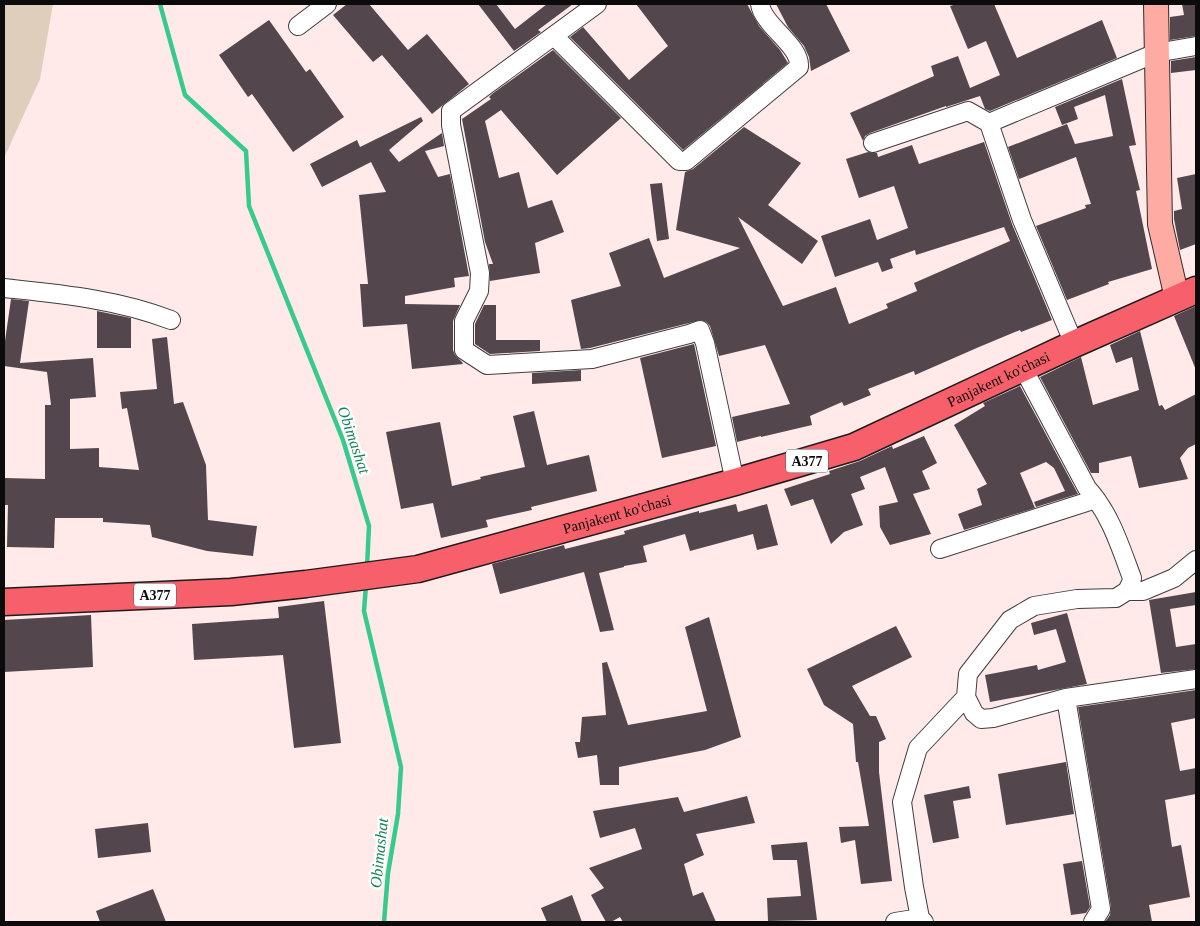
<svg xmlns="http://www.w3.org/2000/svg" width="1200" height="926" font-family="'Times New Roman',serif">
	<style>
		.cemetery { fill: #dfcebc }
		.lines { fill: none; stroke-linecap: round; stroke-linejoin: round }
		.stream { stroke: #36cb8d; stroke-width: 4.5 }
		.building { fill: #53474d }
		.minor-casing { stroke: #3e3e3e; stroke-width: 20 }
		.secondary-casing { stroke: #2d2d2d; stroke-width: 26 }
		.primary-casing { stroke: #1c1c1c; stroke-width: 29 }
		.minor { stroke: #fff; stroke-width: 18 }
		.secondary { stroke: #feaba4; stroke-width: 24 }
		.primary { stroke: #f7606a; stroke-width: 26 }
		.labels { text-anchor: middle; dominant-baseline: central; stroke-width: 5; stroke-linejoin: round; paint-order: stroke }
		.shield { fill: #fff; stroke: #545454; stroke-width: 1 }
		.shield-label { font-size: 14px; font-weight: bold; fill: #0b0b0b }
		.street-label { font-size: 15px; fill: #0b0b0b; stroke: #fff }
		.water-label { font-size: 16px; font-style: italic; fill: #15855b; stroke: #fff }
	</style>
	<rect width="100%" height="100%" fill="#ffe9e9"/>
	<!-- cemetery -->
	<path class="cemetery" d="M4,4h49l-13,75 -36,79z"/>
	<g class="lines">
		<!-- stream -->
		<path class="stream" d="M160,4l25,91 61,56 3,55 94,234 26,86 -2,41
			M366,585l-2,26 37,156 -3,47 -10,59 -4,49"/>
	</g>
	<!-- building -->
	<path class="building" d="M347,4h22l39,46 19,-16 42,50 -37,30 -50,-59 -9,7 -40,-47z
		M478,4h18l19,25 32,-25h26l-35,26 3,2 -27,19z
		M636,4h111l12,22 21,24 8,13 -105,87 -113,-113 13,-10 46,53 39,-34z
		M776,4h50l24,47 -39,20 -2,-14 -5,-11 -16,-19z
		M957,4h37l23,54 85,-38 15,38 -127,53 -5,-2 -5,-13 -34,11v-1l-76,27 -5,3 -2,5 -13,-28 84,-37 -3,-10 27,-10 12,32 30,-13 -14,-34 -18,8 -18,-43z
		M1182,4h14v32l-26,4v-23l14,-2z
		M269,20l37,52 4,-3 34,48 -51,35 -41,-58 -4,3 -29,-42z
		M553,50l68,68 -64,57 -56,-65 -16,11 14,57 20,-6 9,36 24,-8 12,32 -29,11 5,30 -50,8 -1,-17h4l-8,-22 -23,-123 29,-20 -2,-2 3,-3z
		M1196,57v13l-25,3v-12z
		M1122,79l14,66 -7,1 11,44 -4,1 16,78 -44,13 1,2 -42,16 -31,-74 50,-18 -1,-3 6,-1 -15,-47 -57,22 -11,-32 59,-23 8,20 38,-8 -8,-41 -31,12 4,12 -16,6 -7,-18z
		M421,117l2,4 -34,29 10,12 43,-29 2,13 -19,5 13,26 12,-3 19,102 -15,2 1,9 -50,9v8l55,1 -7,16v29l2,5 7,7 1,2 -51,5 -5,-45 -44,3 -3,-43h8l-9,-89 27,-3 -15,-30 -49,25 -12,-23 47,-24 3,7z
		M744,127l57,36 -33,42 50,36 -16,23 -64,-47 45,89 53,-19 13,37 39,-16 -2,-4 31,-13 -3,-8 96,-42 -6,-14 -88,28 -1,-5 -25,9 3,9 -11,4 -4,-10 -43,15 -14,-41 49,-17 7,21 31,-12 -14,-42 -35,12 -13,-39 22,-7 9,1 1,4 34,-12 7,19 65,-22 28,82 40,96 -31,12 -1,-2 -41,17 -64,28 -1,-4 -46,18 3,6 -27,11 -2,-4 -32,14 2,9 -51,12v-1l-24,6 -5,-25 58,-13 -25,-59 -46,11 -9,-30 -4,-4 -5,-2 -111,28 -9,1 -10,-49 50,-14 -12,-33 40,-15 15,40 76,-30 -64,-18 9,-58 8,-3z
		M1196,174v70l-16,6 -6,-31v-8l8,-2 -5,-31z
		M662,183l7,56 -12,2 -7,-57z
		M11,299l18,2 -9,62 73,-5 3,39 -26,2v50l29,-1v19l40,3 -12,-62 -5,1 -2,-17 37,-3 -5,-50 15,-2 7,67 9,-2 23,63 2,55 49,6 -4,30 -46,-5 -55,-14 -2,-12 -47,-3v-4h-48l-1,30 -47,-1 1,-42h-4v-27l41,1v-74h6l-4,-33 -43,-6v-18z
		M484,305h12v35h44v11l-50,3 -15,-10v-20z
		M1196,306v64l-22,-54z
		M97,311l34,7v30h-34z
		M1140,331l19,75 3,-1 3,5 31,-16v50l-8,4 -8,10 8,21 -49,9 -8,-32 -32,7v10h-8l-51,-96 41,-20 12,48 46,-15 -7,-33 -16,6 -6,-18z
		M694,344l22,102 -54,12 -22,-100z
		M581,370v11l-49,3v-11z
		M1020,386l58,108 -42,13 -2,-5 31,-11 -11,-23 -8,-6 -26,11 15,35 -71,22 -6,-16 24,-9 -5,-16 10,-5 -33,-59 31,-19 -2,-3z
		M534,411l13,54 42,-10 8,36 -66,16 1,3 -46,10 2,7 -47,11 -8,-35 -32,6 -15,-77 54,-10 12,64 29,-7 -1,-2 45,-10 -12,-51z
		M924,436l13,27 -15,8 8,18 -17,5 18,40 -41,11 -10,-18 -1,-21 19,-4 -13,-35 -25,10 5,12 -14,5 12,31 -19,7 -13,12 -18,-45 -22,7 -7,-17 46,-15 -1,-3 31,-10 32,-15 1,3z
		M736,504l2,8 29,-8 11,41 -21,5 -4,-16 -63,17 -5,-17 -42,12 4,16 -23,4v1l-25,6 15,57 -14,2 -16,-60 -84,22 -8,-30 72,-19 1,4 60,-15 -1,-3 75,-20v2z
		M1196,592v13l-26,4 6,38 20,-3v25l-35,4 -12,-73z
		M324,601l17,142 -47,5 -11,-93 -89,5 -2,-36 87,-6 -1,-11z
		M1067,613l20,71 -97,18 -5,-27 52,-10 1,5 28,-8 -10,-33 -22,6 -3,-12z
		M91,615l2,52 -89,5v-52z
		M709,617l32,120 -36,13 -86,17v18h-19l-3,-30 -19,3 -3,-16h5l2,-25 24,-2 -4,-52 5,-1 21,63 79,-14 -22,-84z
		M896,626l16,31 -60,29 18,30h6l10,23 -7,3v30l13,109 -31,3 -6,-44 -14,3 -2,-16 30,-1 -11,-64h-2l-3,-38 -29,-19 -17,-36z
		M1196,690v28l-25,5 9,48 16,-3v26l-31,6 7,47 9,-2 9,52 -41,8 3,17h-47l5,-7 1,-8 -33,-200z
		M1066,762l8,52 -68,11 -8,-51z
		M969,786l2,12 -18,3 6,37 -26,5 -9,-48z
		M747,796l8,27 -59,11 8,21 -20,9 9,32 10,-4 13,30h-93l-3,-5 -9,5h-5l-15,-27 13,-7 -15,-20 53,-19 -7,-21 -35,10 -7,-27 85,-14 6,15z
		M148,823l3,29 -53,6 -3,-29z
		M807,842l10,78 -49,1 -1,-23 34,-2 -4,-36h-24l-2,-15z
		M1082,861l8,46 -4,6 -15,2 -8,-51z
		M153,889l13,33h-66l-4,-11z
		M572,895l10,27h-35l-6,-14z"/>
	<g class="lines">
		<defs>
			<path id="minor" d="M597,4l-146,107v14l29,148 -1,18 -15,30v29l23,15 105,-6 97,-25 11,-4 5,13 30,139
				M298,26l29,-22
				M554,36l125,125h7l113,-94c2,-22 -36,-41 -39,-63
				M873,143l95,-32 21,12
				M4,288c56,6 113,11 167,32
				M1074,344l-52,-124 -33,-97 167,-70 40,-7
				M1023,368l64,120c23,25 33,58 45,90l-1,5 -4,8 -11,7 -39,1 -43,7 -24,14 -42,54 -2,23 8,16 7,6 12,-1 73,-20
				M940,549l156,-50
				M1127,591h16l31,-13 22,-18
				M895,922l25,-4
				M924,922l-4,-4 -6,-31 -12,-85 16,-54 48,-51
				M1093,922l8,-13 -35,-211 130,-19"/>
			<path id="secondary" d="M1156,4l4,220 17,74"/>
			<g id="primary">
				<path id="s1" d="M4,602l227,-10 75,-8 112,-15 317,-87 119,-35 220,-103 122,-54"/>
			</g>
		</defs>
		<!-- minor casing -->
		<use href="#minor" class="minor-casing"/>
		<!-- secondary casing -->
		<use href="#secondary" class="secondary-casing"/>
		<!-- primary casing -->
		<use href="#primary" class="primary-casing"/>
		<!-- minor -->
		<use href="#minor" class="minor"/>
		<!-- secondary -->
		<use href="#secondary" class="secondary"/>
		<!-- primary -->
		<use href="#primary" class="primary"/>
	</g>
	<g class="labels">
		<!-- shield labels -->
		<g class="shield">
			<rect x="786" y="449.5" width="42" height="23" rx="4"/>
			<rect x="134" y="583.5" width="42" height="23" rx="4"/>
		</g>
		<g class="shield-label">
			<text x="807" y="461">A377</text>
			<text x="155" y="595">A377</text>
		</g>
		<!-- street labels -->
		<g class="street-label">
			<text stroke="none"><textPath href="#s1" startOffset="1028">Panjakent ko'chasi</textPath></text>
			<text stroke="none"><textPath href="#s1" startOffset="622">Panjakent ko'chasi</textPath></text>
		</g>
		<!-- water labels -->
		<g class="water-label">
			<text transform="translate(354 440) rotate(71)">Obimashat</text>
			<text transform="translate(379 853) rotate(-84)">Obimashat</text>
		</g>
	</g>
	<!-- border -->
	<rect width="1200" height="926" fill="none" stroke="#0b0b0b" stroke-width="10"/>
</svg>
